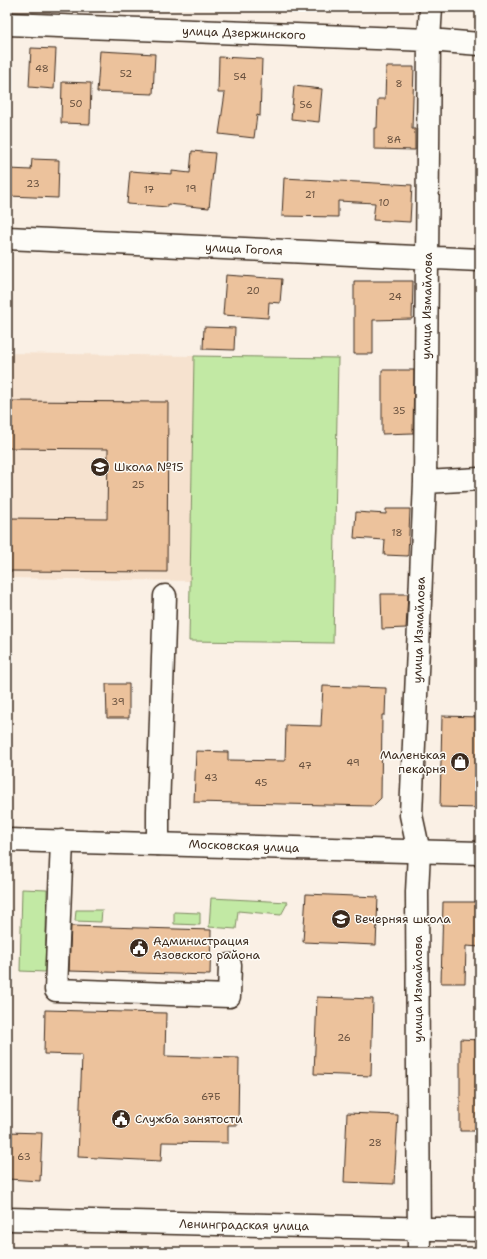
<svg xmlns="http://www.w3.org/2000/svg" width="487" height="1259" font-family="'Shantell Sans',sans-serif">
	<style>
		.built { fill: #f6e2cf }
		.green { fill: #c2e9a4; stroke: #7e8a61 }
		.building { fill: #ecc29c; stroke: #3b2a1e }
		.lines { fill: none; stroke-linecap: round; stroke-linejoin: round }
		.minor-casing { stroke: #3b2a1e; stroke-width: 25 }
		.major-casing { stroke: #3b2a1e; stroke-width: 25 }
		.minor { stroke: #fdfcf7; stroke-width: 22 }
		.major { stroke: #fdfcf7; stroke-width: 22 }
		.labels { text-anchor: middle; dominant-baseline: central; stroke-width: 3; stroke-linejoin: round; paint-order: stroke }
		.number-label { font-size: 10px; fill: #67503e }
		.street-label { font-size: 12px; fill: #3b2a1e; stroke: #fdfcf7 }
		.poi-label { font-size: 12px; fill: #3b2a1e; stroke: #fdfcf7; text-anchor: start }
	</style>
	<rect width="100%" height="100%" fill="#faf0e5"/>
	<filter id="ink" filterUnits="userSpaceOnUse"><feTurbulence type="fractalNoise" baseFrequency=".025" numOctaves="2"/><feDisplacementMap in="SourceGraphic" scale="8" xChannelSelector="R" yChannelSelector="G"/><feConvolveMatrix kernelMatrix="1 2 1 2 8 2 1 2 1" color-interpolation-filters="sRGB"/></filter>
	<g filter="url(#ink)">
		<!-- built -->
		<path class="built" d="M7,353l187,3 -4,225 -183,-3z"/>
		<!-- green -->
		<path class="green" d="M194,356l144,2 -5,285 -144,-2z
			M22,889l25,1 -2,82 -25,-1z
			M211,898l77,4 -7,13 -43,-4 -2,18 -27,-2z
			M76,910h26l-1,12 -26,-1z
			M174,912l26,1v12l-26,-1z"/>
		<!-- building -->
		<path class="building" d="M31,48l25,1 -2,40 -25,-2z
			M100,51l55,3 -2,40 -56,-2z
			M219,57l43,2 -2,57 -3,-1 -3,23 -35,-4 6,-41h-7z
			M386,67h28l-2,62h3v21l-41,-1v-21h3l1,-29h7z
			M62,82l29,1 -1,41 -29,-1z
			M294,86l28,3 -3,33 -28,-3z
			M192,151l23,2 -6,55 -41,-4v3l-41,-3 3,-33 42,3v-3l18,2z
			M32,159l27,1 -1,38 -50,-2 1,-27 22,1z
			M284,178l128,7 -2,37 -37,-2 2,-17 -37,-2v16l-56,-1z
			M226,275l56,4 -2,24 -11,-1 -1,16 -45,-3z
			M354,281h59l-1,38 -39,1v34h-19z
			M204,327l31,1 -1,22 -31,-1z
			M382,370h32l-1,63 -31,1z
			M7,401l161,1 -1,170 -160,-1v-53l100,1 1,-70 -101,-1z
			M386,509h24l-2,47 -24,-1 1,-15 -31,-2 2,-26 30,2z
			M381,594h27l-2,34 -24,1z
			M106,684h23v34h-22z
			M323,686l63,2 -1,27h-3l-1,83 -8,8 -179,-4 2,-51 32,1v8l57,1 1,-36 35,1z
			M442,716l38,1v91l-40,-1z
			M306,894l72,3 -2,48 -73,-3z
			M443,902h37v45l-14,-1 -1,37h-24z
			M71,926l140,4 -1,45 -141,-4z
			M317,997l56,2 -2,77 -57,-2z
			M45,1010l121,3 -1,43 74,2 -1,67h-10v18l-66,-1 -1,19 -83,-4 4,-102 -38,-1z
			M460,1039l20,1v91h-20z
			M347,1113l51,2 -4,69 -50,-2z
			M7,1132l35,1 -2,48 -33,-2z"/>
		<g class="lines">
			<defs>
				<path id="minor" d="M7,24l422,16 51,4
					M7,238l473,22
					M425,482l55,-3
					M62,841l-6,149 173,6 1,-31
					M158,844v-33l7,-215
					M7,1219l473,11
					M419,1252l-2,-360 2,-40 -8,-37 14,-333 4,-442 2,-33"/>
				<path id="major" d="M7,840l473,13"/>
			</defs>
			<!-- minor casing -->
			<use href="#minor" class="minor-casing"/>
			<!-- major casing -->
			<use href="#major" class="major-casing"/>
			<!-- minor -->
			<use href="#minor" class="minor"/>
			<!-- major -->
			<use href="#major" class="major"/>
		</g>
	</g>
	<!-- icons -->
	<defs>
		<symbol id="school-disc" viewBox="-11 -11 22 22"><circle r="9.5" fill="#3b2a1e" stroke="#fdfcf7"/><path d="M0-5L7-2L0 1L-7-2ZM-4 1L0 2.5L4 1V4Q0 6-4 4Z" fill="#fff"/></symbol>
		<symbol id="shop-disc" viewBox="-11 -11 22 22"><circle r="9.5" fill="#3b2a1e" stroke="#fdfcf7"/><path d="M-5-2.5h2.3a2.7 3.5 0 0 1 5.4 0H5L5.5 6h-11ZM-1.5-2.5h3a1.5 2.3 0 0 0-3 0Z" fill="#fff"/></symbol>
		<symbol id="civic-disc" viewBox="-11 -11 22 22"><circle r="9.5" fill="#3b2a1e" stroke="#fdfcf7"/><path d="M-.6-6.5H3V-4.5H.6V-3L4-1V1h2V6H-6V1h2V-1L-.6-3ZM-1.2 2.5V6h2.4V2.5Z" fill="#fff"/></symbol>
	</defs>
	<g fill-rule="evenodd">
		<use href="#school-disc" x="89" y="456" width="22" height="22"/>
		<use href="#shop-disc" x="449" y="751" width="22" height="22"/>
		<use href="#school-disc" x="330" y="908" width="22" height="22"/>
		<use href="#civic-disc" x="128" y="937" width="22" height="22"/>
		<use href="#civic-disc" x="110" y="1108" width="22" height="22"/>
	</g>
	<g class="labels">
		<!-- number labels -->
		<g class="number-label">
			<text x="42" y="68">48</text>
			<text x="126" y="73">52</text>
			<text x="240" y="76">54</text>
			<text x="399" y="83">8</text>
			<text x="76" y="103">50</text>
			<text x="306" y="104">56</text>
			<text x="394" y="139">8А</text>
			<text x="33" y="183">23</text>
			<text x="191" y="188">19</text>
			<text x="149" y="189">17</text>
			<text x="310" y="194">21</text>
			<text x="384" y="202">10</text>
			<text x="253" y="290">20</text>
			<text x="395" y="296">24</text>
			<text x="399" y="410">35</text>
			<text x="138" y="484">25</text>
			<text x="397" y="532">18</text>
			<text x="118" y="701">39</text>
			<text x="353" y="762">49</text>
			<text x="305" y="765">47</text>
			<text x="211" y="777">43</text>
			<text x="261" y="782">45</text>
			<text x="344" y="1037">26</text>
			<text x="211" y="1096">67Б</text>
			<text x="375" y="1142">28</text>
			<text x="24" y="1156">63</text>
		</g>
		<!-- street labels -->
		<g class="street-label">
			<text transform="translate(244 33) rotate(2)">улица Дзержинского</text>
			<text transform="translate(244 249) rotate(3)">улица Гоголя</text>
			<text transform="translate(427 306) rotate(-89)">улица Измайлова</text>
			<text transform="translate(419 630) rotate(-88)">улица Измайлова</text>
			<text transform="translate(244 846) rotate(2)">Московская улица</text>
			<text transform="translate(418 989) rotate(-90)">улица Измайлова</text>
			<text transform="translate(244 1225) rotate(1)">Ленинградская улица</text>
		</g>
		<!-- poi labels -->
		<g class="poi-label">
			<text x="114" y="467">Школа №15</text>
			<text x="446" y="755" text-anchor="end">Маленькая<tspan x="446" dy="14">пекарня</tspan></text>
			<text x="355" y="919">Вечерняя школа</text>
			<text x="153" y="941">Администрация<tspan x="153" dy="14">Азовского района</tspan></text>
			<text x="135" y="1119">Служба занятости</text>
		</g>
	</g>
	<!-- margin -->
	<rect width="487" height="1259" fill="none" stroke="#fdfcf7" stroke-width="24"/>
	<rect x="12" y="12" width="463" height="1235" fill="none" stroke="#3b2a1e" stroke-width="1.5" filter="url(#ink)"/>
</svg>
